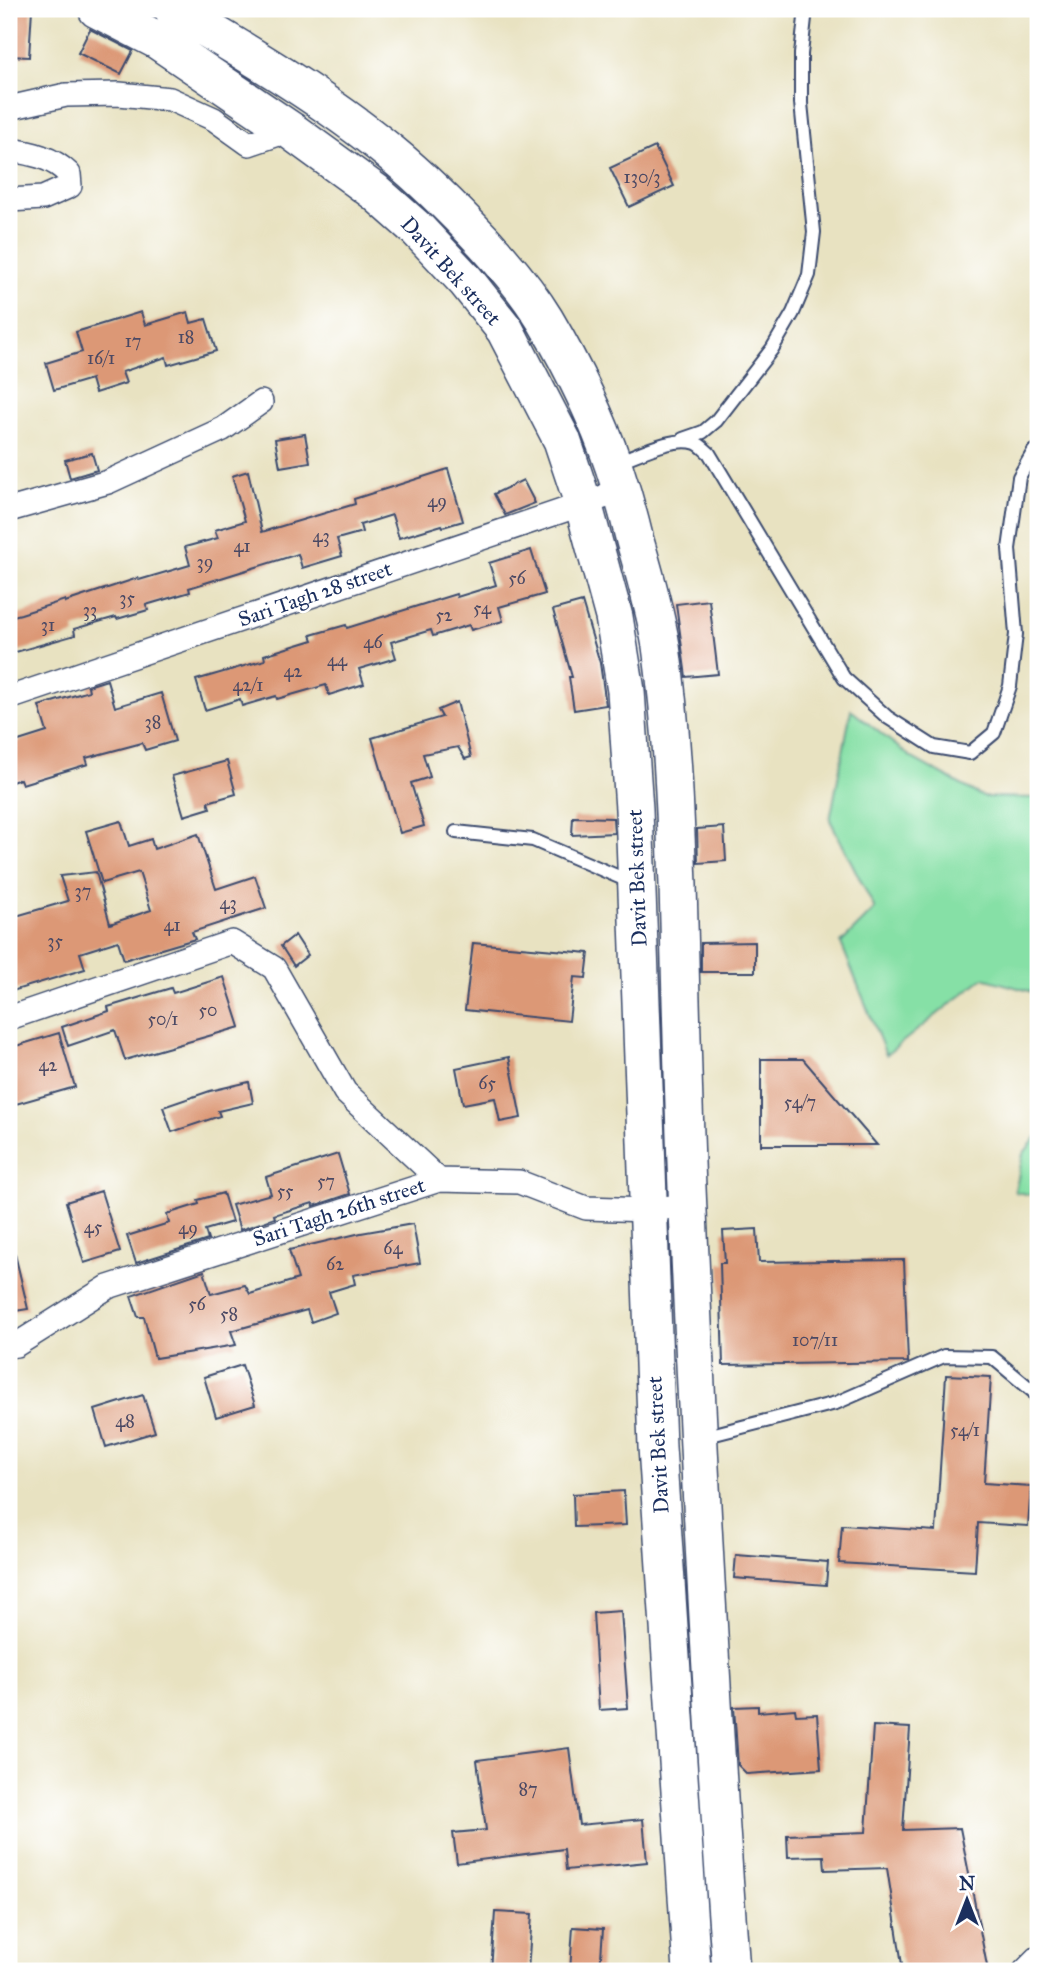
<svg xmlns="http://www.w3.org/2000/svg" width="1047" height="1980" font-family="'IM FELL Great Primer',serif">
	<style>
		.green { fill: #86e0a6; stroke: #508882; stroke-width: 2 }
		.building { fill: #dc9876 }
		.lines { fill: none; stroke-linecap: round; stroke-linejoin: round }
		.lane-casing { stroke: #3a4a6d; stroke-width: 16 }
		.street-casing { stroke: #3a4a6d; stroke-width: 26 }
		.primary-casing { stroke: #3a4a6d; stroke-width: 40 }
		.lane { stroke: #fff; stroke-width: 12 }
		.street { stroke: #fff; stroke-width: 23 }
		.primary { stroke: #fff; stroke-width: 37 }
		.labels { text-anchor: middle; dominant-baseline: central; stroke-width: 5; stroke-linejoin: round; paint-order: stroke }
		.number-label { font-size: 18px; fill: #4b4964 }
		.street-label { font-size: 21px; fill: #1b2f5e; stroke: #fff }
	</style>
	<rect width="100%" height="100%" fill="#fff"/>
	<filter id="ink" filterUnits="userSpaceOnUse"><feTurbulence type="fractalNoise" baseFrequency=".0143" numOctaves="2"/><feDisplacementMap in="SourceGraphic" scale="14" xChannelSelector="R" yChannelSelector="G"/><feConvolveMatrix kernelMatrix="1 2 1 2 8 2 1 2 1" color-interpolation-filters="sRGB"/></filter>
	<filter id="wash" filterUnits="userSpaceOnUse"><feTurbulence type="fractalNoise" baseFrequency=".00686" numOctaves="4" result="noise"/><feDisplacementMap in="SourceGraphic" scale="28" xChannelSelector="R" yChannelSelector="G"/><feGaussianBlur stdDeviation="1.57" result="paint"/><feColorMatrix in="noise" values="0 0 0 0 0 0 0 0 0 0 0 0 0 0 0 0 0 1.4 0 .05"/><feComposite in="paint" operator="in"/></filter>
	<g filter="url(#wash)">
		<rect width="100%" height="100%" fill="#e8e2c1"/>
		<!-- green -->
		<path class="green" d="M851,710l61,48 71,39 55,1v207l-2,-12 -53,-15 -97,77 -45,-112 34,-34 -45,-89z
			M1038,1135v61l-23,-4 8,-38z"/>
		<g id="blocks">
			<!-- building -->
			<path class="building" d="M9,9h23l-3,48 -20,-1z
				M90,29l43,22 -12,23 -43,-21z
				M655,147l19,39 -45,21 -19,-39z
				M141,312l4,13 43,-13 3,11 15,-4 10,32 -48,14 -2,-8 -44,15 4,11 -31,10 -4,-14 -37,11 -8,-27 36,-11 -6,-20z
				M305,434l5,28 -30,5 -5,-28z
				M92,453l5,17 -27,8 -5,-18z
				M448,469l15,52 -20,6 -1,-2 -43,13 -7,-23 -32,10 2,7 -25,7 5,17 -40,12 -4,-14 -109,34 1,4 -44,13 2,5 -31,9 -1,-2 -42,12 1,6 -66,19v-37l12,-3 44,-14v2l73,-24 1,2 51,-15 -5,-18 33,-9 -3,-8 30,-9 -13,-45 16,-5 14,61 93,-28 -1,-5z
				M523,480l12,23 -30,12 -11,-21z
				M531,550l14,44 -46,13 4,14 -32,9 -2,-5 -36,11 -2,-6 -40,12 5,16 -37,11 5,15 -35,11 -3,-10 -49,14 -1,-3 -34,10 -2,-7 -35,11 -9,-30 69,-20 -1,-5 49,-15 -2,-5 35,-10 1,3 109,-34 1,3 39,-12 -7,-22z
				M709,600l9,74 -32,3 -10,-73z
				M582,602l18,61 6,42 -32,5 -5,-33h3l-19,-67z
				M107,680l8,27 46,-14 14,48 -30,9 -3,-7 -56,15 2,6 -66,20 -2,-5 -11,4v-39l38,-12 -8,-26 50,-15 -1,-5z
				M457,702l14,55 -6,2 -7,-12 -35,7 7,23 -19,6 13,43 -24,7 -28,-95 70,-21 -4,-7z
				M227,761l9,33 -28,8 2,6 -26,8 -12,-40z
				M573,817l40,1 1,15 -42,2z
				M121,821l8,25 22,-7 3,10 44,-15 18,55 39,-13 11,32 -74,24 3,7 -71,21 -6,-19 -38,12 5,16 -76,23v-36l5,-1 -5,-16v-21l59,-17 -8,-25 36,-4 14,52 41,-14 -12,-38 -37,11 -16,-52z
				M724,827l2,34 -28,2 -1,-34z
				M295,935l13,20 -14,11 -13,-20z
				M755,942v30h-54v-29z
				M473,943l116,10 -3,25 -12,-1 -5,44 -104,-11z
				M224,977l16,50 -115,33 -10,-30 -47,16 -6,-19 47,-16 -1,-4 63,-19 2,5z
				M59,1033l16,54 -66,19v-58z
				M509,1057l12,61 -21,4 -5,-24 -32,6 -7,-36z
				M761,1059h42l74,86h-116z
				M249,1082l4,21 -35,8 2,5 -48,16 -9,-25 47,-16z
				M338,1154l12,40 -36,12 -1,-3 -39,12 1,3 -35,12 -8,-25 39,-11 -5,-17z
				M101,1191l19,61 -36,11 -18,-61z
				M223,1193l9,29 -27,8 3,10 -72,23 -9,-27 42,-13 -2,-9 32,-10 -1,-4z
				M413,1224l7,39 -67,12 2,9 -26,8 7,21 -25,9 -4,-12 -76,21 5,14 -81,13 -11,-41h-6l-7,-21 73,-25 7,23 34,-9 5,9 48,-15 -9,-29 72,-17z
				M757,1229l2,33 145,-2 4,102 -185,3 -3,-102h5l-2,-32z
				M15,1254l13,55 -19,3v-57z
				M242,1365l13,40 -39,12 -12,-40z
				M946,1375l45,2 -7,106 47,3 -3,40 -50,-3 -3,48 -136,-8 3,-38 94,6z
				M143,1395l12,37 -49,15 -11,-37z
				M624,1491l2,34 -52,2 -1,-33z
				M736,1555l92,7 -2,23 -92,-7z
				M621,1611l7,97 -29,2 -6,-97z
				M758,1706v6l37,-3 1,6 21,-1 4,55 -74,5 -9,-9 -4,-58z
				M873,1726l37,2 -7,102 57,-2 28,143h-85l-16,-103 -62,2 -1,-14 -36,1 -1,-22 79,-3z
				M569,1748l10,77 64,-6 4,43 -81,8 -2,-21 -107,14 -4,-30 33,-3 -9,-70z
				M495,1912l37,2 -4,57h-37z
				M573,1927l30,2 -3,42h-30z"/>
		</g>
	</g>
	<g filter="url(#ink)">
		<use href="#blocks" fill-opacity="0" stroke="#3a4a6d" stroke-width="2"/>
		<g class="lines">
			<defs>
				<path id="lane" d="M683,439l20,-7 13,-11 56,-72 21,-36 16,-38 5,-43 -13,-129v-49l5,-45
					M617,462c20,-7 58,-27 79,-19 5,2 9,7 13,10l135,225 43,39 47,30 36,6 24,-20 16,-47 6,-52 -7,-85 10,-72 15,-26 4,-2
					M456,832l77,8 100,43
					M703,1437l133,-34 108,-47 48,1 42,35 4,8"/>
				<path id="street" d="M9,108l57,-13 53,-1 51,5 44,20 35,25 41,-14
					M9,150c23,3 43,7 60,24l1,12 -27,12 -34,2
					M9,510l99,-28 115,-53 38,-27
					M9,698l612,-207
					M9,1018l223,-76 42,26 71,124 94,88
					M9,1346l7,-1 92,-58 331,-107 80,2 67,26 62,2 40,-5
					M1025,1971l13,-13"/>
				<path id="primary" d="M97,9l60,31 133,90 85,62 43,38 48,51 39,49 57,110 21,63 31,114 12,74 8,118 23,638 35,524
					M173,9c74,44 151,89 218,144 33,27 64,58 94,90 22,24 43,49 60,77 27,46 52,97 69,147 8,24 15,49 21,74 10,34 20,69 26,105 11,79 14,159 17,239 3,109 5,217 10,326 11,254 24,507 43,760"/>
			</defs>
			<!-- lane casing -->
			<use href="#lane" class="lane-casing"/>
			<!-- street casing -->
			<use href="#street" class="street-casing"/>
			<!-- primary casing -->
			<use href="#primary" class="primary-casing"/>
			<!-- lane -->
			<use href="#lane" class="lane"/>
			<!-- street -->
			<use href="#street" class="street"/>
			<!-- primary -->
			<use href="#primary" class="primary"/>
		</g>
	</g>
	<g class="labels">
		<!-- number labels -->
		<g class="number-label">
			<text x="642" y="177">130/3</text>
			<text x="186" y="337">18</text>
			<text x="133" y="341">17</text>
			<text x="101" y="358">16/1</text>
			<text x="437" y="501">49</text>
			<text x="321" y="536">43</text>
			<text x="242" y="546">41</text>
			<text x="205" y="562">39</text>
			<text x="517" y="578">56</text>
			<text x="127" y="598">35</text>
			<text x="482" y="608">54</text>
			<text x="90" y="610">33</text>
			<text x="444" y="615">52</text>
			<text x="48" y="625">31</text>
			<text x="373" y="642">46</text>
			<text x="337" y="660">44</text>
			<text x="293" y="671">42</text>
			<text x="248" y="685">42/1</text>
			<text x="153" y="722">38</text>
			<text x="83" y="891">37</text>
			<text x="228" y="903">43</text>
			<text x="172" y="925">41</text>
			<text x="55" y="941">35</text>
			<text x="208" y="1010">50</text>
			<text x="163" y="1019">50/1</text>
			<text x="48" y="1065">42</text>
			<text x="487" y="1083">65</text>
			<text x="800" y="1102">54/7</text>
			<text x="326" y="1181">57</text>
			<text x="285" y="1191">55</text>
			<text x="93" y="1227">45</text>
			<text x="188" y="1228">49</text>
			<text x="393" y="1248">64</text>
			<text x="335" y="1264">62</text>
			<text x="197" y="1304">56</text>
			<text x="229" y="1314">58</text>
			<text x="815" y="1340">107/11</text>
			<text x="125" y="1421">48</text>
			<text x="965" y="1430">54/1</text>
			<text x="528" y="1789">87</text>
		</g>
		<!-- street labels -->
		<g class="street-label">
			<text transform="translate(451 271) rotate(48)">Davit Bek street</text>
			<text transform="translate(315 594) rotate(-19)">Sari Tagh 28 street</text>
			<text transform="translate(637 878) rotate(-92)">Davit Bek street</text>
			<text transform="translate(339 1212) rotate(-18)">Sari Tagh 26th street</text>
			<text transform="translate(658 1445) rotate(-93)">Davit Bek street</text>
		</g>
	</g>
	<!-- margin -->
	<rect width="1047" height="1980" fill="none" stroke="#fff" stroke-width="35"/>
	<!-- north arrow -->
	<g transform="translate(967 1900)" stroke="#ffffff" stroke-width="5" paint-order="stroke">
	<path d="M0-5L12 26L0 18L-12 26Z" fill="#1b2f5e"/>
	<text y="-10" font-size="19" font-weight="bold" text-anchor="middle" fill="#1b2f5e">N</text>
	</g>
</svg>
